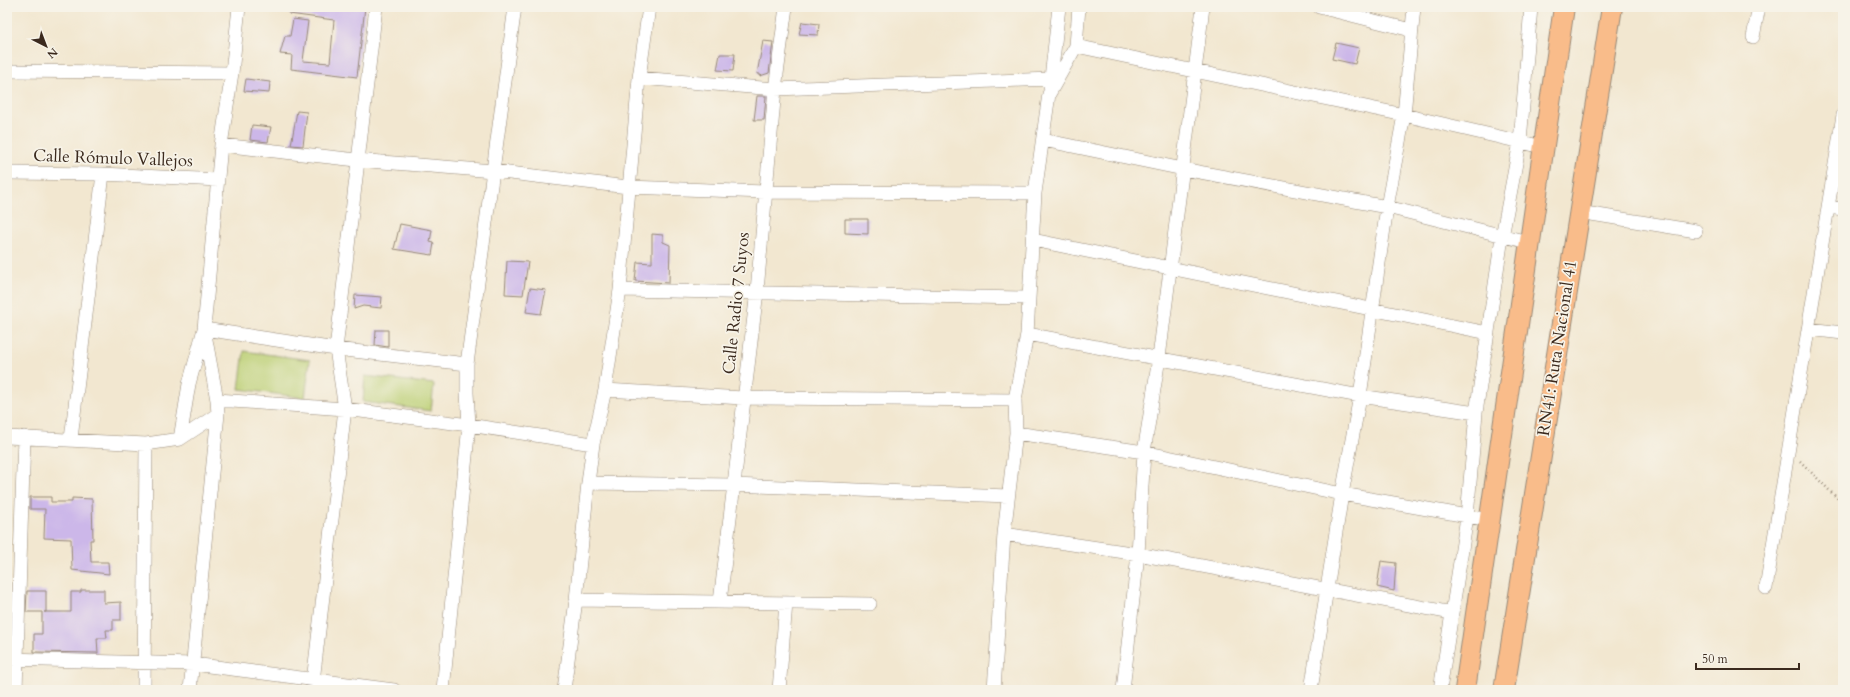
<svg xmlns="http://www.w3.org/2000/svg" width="1850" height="697" font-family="Cardo,serif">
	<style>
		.green { fill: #bbcf73; stroke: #7b7c48 }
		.building { fill: #ccb7e9 }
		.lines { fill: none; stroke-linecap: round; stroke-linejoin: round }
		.minor-casing { stroke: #968877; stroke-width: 14 }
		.primary-casing { stroke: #968877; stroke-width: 22 }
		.path { stroke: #968877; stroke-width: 2.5; stroke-dasharray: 1 3; stroke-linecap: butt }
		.minor { stroke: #fff; stroke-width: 13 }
		.primary { stroke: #f9bc8a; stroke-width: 20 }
		.labels { text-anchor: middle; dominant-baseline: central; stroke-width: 3.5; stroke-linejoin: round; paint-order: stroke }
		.street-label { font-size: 17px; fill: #3b2a1e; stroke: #f7f3e8 }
	</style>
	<rect width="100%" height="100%" fill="#f7f3e8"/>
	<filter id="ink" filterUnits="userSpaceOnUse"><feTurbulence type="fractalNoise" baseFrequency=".025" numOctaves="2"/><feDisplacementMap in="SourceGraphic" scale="8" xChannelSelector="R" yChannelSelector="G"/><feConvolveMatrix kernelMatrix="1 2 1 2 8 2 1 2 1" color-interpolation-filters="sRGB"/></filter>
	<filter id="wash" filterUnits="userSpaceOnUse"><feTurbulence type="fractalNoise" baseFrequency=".012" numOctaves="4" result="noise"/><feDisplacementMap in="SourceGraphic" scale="16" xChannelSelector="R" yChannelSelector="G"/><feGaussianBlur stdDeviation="0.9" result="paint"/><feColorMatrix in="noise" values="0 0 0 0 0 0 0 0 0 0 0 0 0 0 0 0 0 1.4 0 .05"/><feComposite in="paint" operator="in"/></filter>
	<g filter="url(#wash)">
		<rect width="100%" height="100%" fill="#f2e7d0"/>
		<!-- green -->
		<path class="green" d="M244,351l66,9 -5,38 -66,-9z
			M365,376l69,8 -3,27 -68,-9z"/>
		<g id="blocks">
			<!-- building -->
			<path class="building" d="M289,7h76l-8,70 -66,-8 1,-14 -12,-1 5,-18h5l3,-17 15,2 -5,40 27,2 4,-43 -45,-6z
				M802,22l17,2 -1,11 -19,-1z
				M763,41l10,1 -4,31 -9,3v-2h-3z
				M1336,43l23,5 -4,16 -23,-5z
				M720,54h15l-2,17 -16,-1z
				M246,79l24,3 -1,11 -25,-2z
				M757,96h9l-2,24h-10z
				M297,111l10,1 -4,34 -12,-1z
				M252,125l19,2 -3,15 -18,-2z
				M845,219h23v15l-23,-1z
				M400,224l32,6 -2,12 4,1 -2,12 -38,-6z
				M652,234l11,1v7l7,3 -1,38 -34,-2 2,-19 15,1z
				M507,261l21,1 -5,33 -18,-1z
				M530,288l16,2 -5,24 -15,-2z
				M355,295l27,2 -1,11 -18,-2 -9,3z
				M376,330h12v17l-13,-2z
				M30,497h21v5h21v-4l20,1 1,41h-3l1,22h17l1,12 -37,-4 -1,-31 -27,-1 1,-29h-15z
				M1381,561l15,2 -2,28 -17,-4z
				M81,590h23v13l17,-1v18h-8v10h-7l1,8h-10l1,15 -64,-1v-18h8v-22h-16l1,-21h19v21h-2h27v-20h10z"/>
		</g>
	</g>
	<g filter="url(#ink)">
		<use href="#blocks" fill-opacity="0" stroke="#968877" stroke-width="1"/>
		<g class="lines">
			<defs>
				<path id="minor" d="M1319,7l92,23
					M1753,37l6,-30
					M1076,46l328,69 139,32
					M7,71l225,2
					M639,78l136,11 276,-10
					M1050,87l9,-80
					M1043,140l140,29 204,38 141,35
					M221,145l136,15 136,11 135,16 137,5 270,1
					M7,173l96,1 115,6
					M1828,207l15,2
					M1579,212l117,19
					M1033,240l455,93
					M620,290l408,8
					M1808,329l35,4
					M1027,334l333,62 116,17 26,-176 18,-95 11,-135
					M605,390l138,8 272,2
					M217,400l128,9 124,16 124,19
					M1016,433l128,19 198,42 148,26
					M7,437l139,7 34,-5 38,-25
					M71,439l32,-265
					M180,439l9,-55 15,-55 132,20 131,15
					M588,483l146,2 274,11
					M1004,534l134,20 314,59
					M1766,588l77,-473
					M576,600l294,4
					M720,602l37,-311 18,-202 11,-82
					M7,659l186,5 201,26
					M16,690l8,-253
					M144,690l2,-246
					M190,690l28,-276 -1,-14 -13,-71 17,-184 11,-72 7,-66
					M312,690l33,-281 -9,-60 40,-342
					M443,690l26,-265 -2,-32v-29l48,-357
					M564,690l12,-90 12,-117 5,-39 12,-54 15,-100 19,-212 10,-71
					M779,690l7,-87
					M994,690l10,-156 12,-101 -1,-33 12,-66 8,-141 14,-99 27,-48 3,-39
					M1123,690l15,-136 6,-102 15,-94 44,-351
					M1311,690l31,-196 18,-98 27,-189 17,-92 10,-108
					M1440,690l27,-173 9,-104"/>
				<path id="primary" d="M1465,690c34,-228 64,-456 99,-683
					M1504,690l108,-683"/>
			</defs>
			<!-- minor casing -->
			<use href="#minor" class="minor-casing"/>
			<!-- primary casing -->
			<use href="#primary" class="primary-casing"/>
			<!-- path -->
			<path class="path" d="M1800,461l43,43"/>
			<!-- minor -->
			<use href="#minor" class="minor"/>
			<!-- primary -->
			<use href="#primary" class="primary"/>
		</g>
	</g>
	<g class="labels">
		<!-- street labels -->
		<g class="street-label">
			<text transform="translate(113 158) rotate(2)">Calle Rómulo Vallejos</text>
			<text transform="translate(736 303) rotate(-84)">Calle Radio 7 Suyos</text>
			<text transform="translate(1557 348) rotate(-81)">RN41: Ruta Nacional 41</text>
		</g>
	</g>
	<!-- margin -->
	<rect width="1850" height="697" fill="none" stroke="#f7f3e8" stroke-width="24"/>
	<!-- north arrow -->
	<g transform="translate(46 46) rotate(138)" stroke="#f7f3e8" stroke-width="3" paint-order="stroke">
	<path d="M0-3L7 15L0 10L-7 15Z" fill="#3b2a1e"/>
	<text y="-6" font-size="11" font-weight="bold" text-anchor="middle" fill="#3b2a1e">N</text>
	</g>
	<!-- scale -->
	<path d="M1696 663v6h103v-6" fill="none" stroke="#3b2a1e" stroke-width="2"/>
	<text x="1702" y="663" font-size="12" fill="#3b2a1e" stroke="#f7f3e8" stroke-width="3" paint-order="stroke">50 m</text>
</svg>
